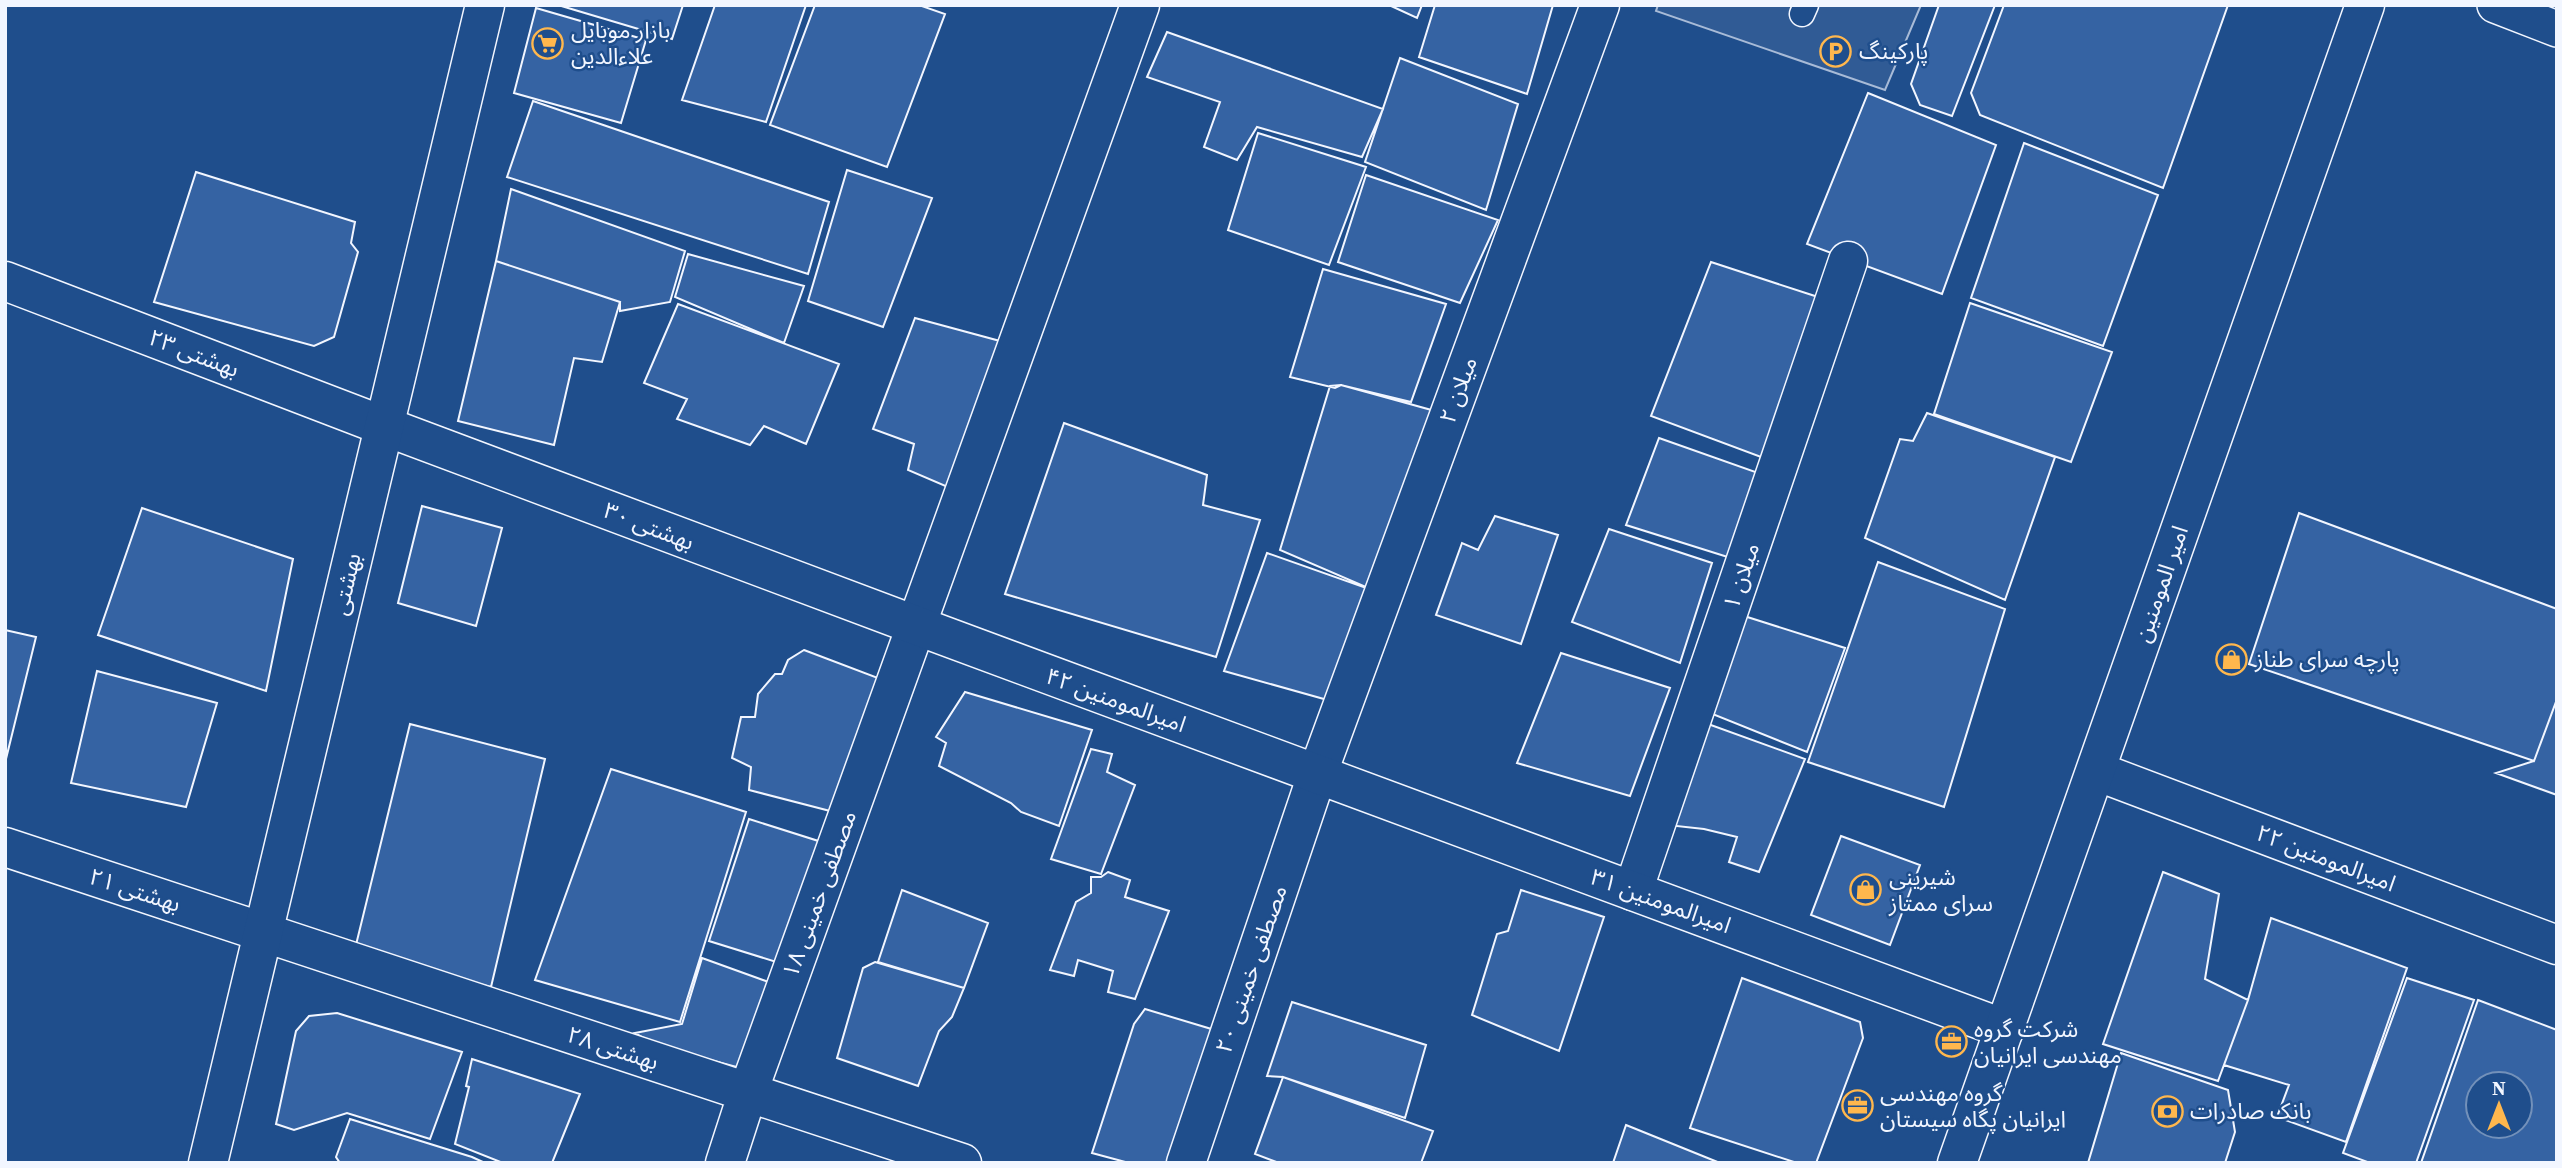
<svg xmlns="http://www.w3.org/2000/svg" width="2562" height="1168" font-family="'Source Serif 4','Noto Sans Arabic',serif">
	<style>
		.parking { fill: #305b95; stroke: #a8bbd7; stroke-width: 2 }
		.building { fill: #3563a3; stroke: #f2f6ff; stroke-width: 2; fill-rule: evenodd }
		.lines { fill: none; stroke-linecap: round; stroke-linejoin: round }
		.service-casing { stroke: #f2f6ff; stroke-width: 27 }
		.pedestrian-casing { stroke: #f2f6ff; stroke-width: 38 }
		.minor-casing { stroke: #f2f6ff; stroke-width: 41 }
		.tertiary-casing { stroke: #f2f6ff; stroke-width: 41 }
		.secondary-casing { stroke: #f2f6ff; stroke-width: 41 }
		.service { stroke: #1f4e8c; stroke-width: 24 }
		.pedestrian { stroke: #1f4e8c; stroke-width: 35 }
		.minor { stroke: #1f4e8c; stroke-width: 38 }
		.tertiary { stroke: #1f4e8c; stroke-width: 38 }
		.secondary { stroke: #1f4e8c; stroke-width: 38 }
		.labels { text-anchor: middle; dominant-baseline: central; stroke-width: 5; stroke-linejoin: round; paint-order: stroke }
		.poi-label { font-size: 23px; fill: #f2f6ff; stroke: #1f4e8c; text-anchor: start }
		.street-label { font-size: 23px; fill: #f2f6ff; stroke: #1f4e8c }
	</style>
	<rect width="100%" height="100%" fill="#1f4e8c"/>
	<!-- parking -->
	<path class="parking" d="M1658,5h263l-36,85 -229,-79z"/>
	<!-- building -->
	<path class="building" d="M558,5h125l-11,34z
		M715,5h91l-40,117 -84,-22z
		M815,5h104l26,9 -58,153 -117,-42z
		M1389,5h33l-5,13z
		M1435,5h118l-26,89 -108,-37z
		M1939,5h56l-43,111 -32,-11 -9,-21z
		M2004,5h224l-65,183 -183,-73 -9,-22z
		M536,8l110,32 -25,83 -107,-30z
		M1167,32l216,77 -21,48 -105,-30 -20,33 -33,-13 16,-45 -73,-25z
		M1400,58l118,46 -32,106 -121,-48z
		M1868,93l128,52 -54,149 -135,-50z
		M533,101l296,101 -21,72 -301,-97z
		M1258,133l108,34 -37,98 -101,-35z
		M2024,143l134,52 -55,151 -132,-48z
		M847,170l85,28 -49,129 -75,-26z
		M196,172l159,50 -4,21 7,9 -24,85 -20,9 -160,-44z
		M1366,175l132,45 -38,83 -122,-41z
		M511,189l174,62 -15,51 -50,9v-9l-124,-41z
		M688,254l116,32 -20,57 -109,-46z
		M496,261l124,41 -18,60 -28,-4 -20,87 -96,-24z
		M1711,262l110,36 -60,159 -110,-41z
		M1323,269l123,35 -35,98 -70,-17 -6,3 -45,-11z
		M1970,303l142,49 -41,110 -137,-48z
		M678,304l161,60 -33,80 -42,-18 -14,19 -73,-26 10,-20 -43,-16z
		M915,318l96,26 -61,144 -42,-18 6,-26 -41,-15z
		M1341,385l94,26 -60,180 -95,-41 50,-164z
		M1927,413l128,44 -50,143 -140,-62 35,-99 13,2z
		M1064,423l143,52 -4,30 57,15 -44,137 -211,-63z
		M1659,438l105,37 -30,84 -108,-34z
		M422,506l80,22 -26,98 -78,-23z
		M142,508l151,51 -27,132 -168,-56z
		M2299,513l258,96v90l-23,62 -285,-97z
		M1495,516l63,19 -37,109 -85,-29 26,-72 16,7z
		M1609,529l103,34 -32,100 -108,-41z
		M1267,553l108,38 -44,110 -107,-30z
		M1878,562l127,47 -61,198 -136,-45z
		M1741,615l104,33 -38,104 -102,-41z
		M5,630l31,7 -31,126z
		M804,650l74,28 -44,134 -85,-22 2,-23 -19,-9 9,-41h14l3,-23 17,-20h7l6,-14z
		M1561,653l109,35 -40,108 -113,-33z
		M97,671l120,32 -31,104 -115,-24z
		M965,692l127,38 -33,96 -38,-14 -10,-9 -72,-37 7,-23 -10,-6z
		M2557,699v96l-61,-22 38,-12z
		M1697,720l108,39 -46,113 -30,-10 8,-25 -33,-8 -37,-4z
		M410,724l135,35 -54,228 -137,-34z
		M1091,749l21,5 -5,18 28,13 -34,89 -50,-15z
		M611,769l135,43 -66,210 -145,-42z
		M749,819l82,26 -45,120 -77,-24z
		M1841,836l79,29 -30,80 -79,-30z
		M1108,872l22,8 -5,17 44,14 -34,88 -27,-7 5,-21 -35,-11 -4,16 -24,-6 26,-68 15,-9v-16h10z
		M2163,872l56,22 -14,85 43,21 -30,81 -115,-37z
		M902,890l86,33 -24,65 -86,-26z
		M1521,890l83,27 -45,134 -87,-36 25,-81 11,-3z
		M2271,918l136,50 -61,174 -69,-25 12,-32 -65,-20 24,-65z
		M702,958l75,27 -33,84 -86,-23 -23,-13 47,-9z
		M875,962l89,26 -12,29 -13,14 -21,55 -81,-28 26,-90z
		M1742,978l118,44 3,16 -47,125h-19l-107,-35z
		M2407,978l67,22 -58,163h-46l-27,-10z
		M2478,1000l79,30v133h-136zM2478,1084h42v42h-42z
		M1292,1002l134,43 -21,73 -122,-41 -16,-1z
		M1145,1009l73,22 -47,132h-42l-37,-10 42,-129z
		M337,1013l125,39 -32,87 -83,-26 -53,17 -18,-6 20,-93 13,-15z
		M2121,1053l107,37 7,42 -10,31h-137z
		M472,1059l108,35 -28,69h-49l-48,-19 14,-57 -3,-1z
		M1283,1077l150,54 -12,32h-142l-24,-9z
		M350,1119l122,38 13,6h-145l-4,-6z
		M1626,1125l94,38h-107z"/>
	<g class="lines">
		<defs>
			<path id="service" d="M1802,14l4,-9"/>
			<path id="pedestrian" d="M2495,5l62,24"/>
			<path id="minor" d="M5,281l379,145
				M2096,771l461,174
				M5,847l957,316
				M1633,891l215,-630
				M725,1163l23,-71 392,-1087
				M1186,1163l131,-388 283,-770"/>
			<path id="tertiary" d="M384,426l531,199 1090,404"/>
			<path id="secondary" d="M208,1163l277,-1158
				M1957,1163l408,-1158"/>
		</defs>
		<!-- service casing -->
		<use href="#service" class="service-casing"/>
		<!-- pedestrian casing -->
		<use href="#pedestrian" class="pedestrian-casing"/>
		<!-- minor casing -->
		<use href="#minor" class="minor-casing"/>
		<!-- tertiary casing -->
		<use href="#tertiary" class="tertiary-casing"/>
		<!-- secondary casing -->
		<use href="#secondary" class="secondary-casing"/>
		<!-- service -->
		<use href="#service" class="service"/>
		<!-- pedestrian -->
		<use href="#pedestrian" class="pedestrian"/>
		<!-- minor -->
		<use href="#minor" class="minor"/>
		<!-- tertiary -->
		<use href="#tertiary" class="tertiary"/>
		<!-- secondary -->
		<use href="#secondary" class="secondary"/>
	</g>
	<!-- icons -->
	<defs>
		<symbol id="supermarket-ring" viewBox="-11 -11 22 22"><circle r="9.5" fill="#1f4e8c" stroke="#ffb74d" stroke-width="1.5"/><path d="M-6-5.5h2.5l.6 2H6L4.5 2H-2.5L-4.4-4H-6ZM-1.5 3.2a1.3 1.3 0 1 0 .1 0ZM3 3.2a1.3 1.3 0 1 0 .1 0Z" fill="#ffb74d"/></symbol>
		<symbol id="parking-ring" viewBox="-11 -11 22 22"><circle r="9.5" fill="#1f4e8c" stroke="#ffb74d" stroke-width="1.5"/><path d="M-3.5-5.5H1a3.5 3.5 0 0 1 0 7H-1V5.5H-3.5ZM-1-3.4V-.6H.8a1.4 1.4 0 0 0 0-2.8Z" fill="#ffb74d"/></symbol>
		<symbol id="shop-ring" viewBox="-11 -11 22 22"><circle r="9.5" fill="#1f4e8c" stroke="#ffb74d" stroke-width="1.5"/><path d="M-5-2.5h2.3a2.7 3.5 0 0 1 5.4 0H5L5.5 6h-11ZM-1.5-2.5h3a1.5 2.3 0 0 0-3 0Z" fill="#ffb74d"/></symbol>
		<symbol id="office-ring" viewBox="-11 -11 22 22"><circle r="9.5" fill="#1f4e8c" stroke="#ffb74d" stroke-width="1.5"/><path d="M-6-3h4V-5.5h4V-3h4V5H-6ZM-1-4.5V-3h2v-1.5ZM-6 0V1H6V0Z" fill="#ffb74d"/></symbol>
		<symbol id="bank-ring" viewBox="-11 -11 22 22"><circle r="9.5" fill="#1f4e8c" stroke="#ffb74d" stroke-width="1.5"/><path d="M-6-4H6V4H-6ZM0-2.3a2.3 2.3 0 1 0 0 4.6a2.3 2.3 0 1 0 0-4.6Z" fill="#ffb74d"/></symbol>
	</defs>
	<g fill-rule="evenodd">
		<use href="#supermarket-ring" x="530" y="26" width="35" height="35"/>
		<use href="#parking-ring" x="1818" y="34" width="35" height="35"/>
		<use href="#shop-ring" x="2214" y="642" width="35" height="35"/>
		<use href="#shop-ring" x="1848" y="872" width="35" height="35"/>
		<use href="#office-ring" x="1934" y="1024" width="35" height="35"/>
		<use href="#office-ring" x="1840" y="1088" width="35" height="35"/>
		<use href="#bank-ring" x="2150" y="1094" width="35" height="35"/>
	</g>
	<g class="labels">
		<!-- poi labels -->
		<g class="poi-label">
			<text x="571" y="30">بازار موبایل<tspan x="571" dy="26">علاءالدین</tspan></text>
			<text x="1859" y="51">پارکینگ</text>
			<text x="2255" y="659">پارچه سرای طناز</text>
			<text x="1889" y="877">شیرینی<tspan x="1889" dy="26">سرای ممتاز</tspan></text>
			<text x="1974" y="1029">شرکت گروه<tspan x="1974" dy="26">مهندسی ایرانیان</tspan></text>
			<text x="1880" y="1093">گروه مهندسی<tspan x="1880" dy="26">ایرانیان پگاه سیستان</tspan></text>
			<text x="2190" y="1111">بانک صادرات</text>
		</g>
		<!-- street labels -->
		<g class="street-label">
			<text transform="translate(194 353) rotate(21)">بهشتی ۲۳</text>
			<text transform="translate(1458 390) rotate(-70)">میلان ۲</text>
			<text transform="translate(649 526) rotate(21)">بهشتی ۳۰</text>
			<text transform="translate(1741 576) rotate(-71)">میلان ۱</text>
			<text transform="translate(346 584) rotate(-77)">بهشتی</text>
			<text transform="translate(2161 584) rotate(-71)">امیر المومنین</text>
			<text transform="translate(1116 700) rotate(20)">امیرالمومنین ۴۲</text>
			<text transform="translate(2326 858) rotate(21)">امیرالمومنین ۲۲</text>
			<text transform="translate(135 890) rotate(18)">بهشتی ۲۱</text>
			<text transform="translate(819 894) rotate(-70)">مصطفی خمینی ۱۸</text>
			<text transform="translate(1661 901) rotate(20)">امیرالمومنین ۳۱</text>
			<text transform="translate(1251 969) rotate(-71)">مصطفی خمینی ۲۰</text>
			<text transform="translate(613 1048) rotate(18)">بهشتی ۲۸</text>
		</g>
	</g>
	<!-- border -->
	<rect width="2562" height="1168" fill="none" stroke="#f2f6ff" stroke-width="14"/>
	<!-- north arrow -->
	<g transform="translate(2499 1105)"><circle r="33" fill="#1f4e8c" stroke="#7391ba" stroke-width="2"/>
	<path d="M0-5L12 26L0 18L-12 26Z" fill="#ffb74d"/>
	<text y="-10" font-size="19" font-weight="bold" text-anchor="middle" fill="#f2f6ff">N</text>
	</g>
</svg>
